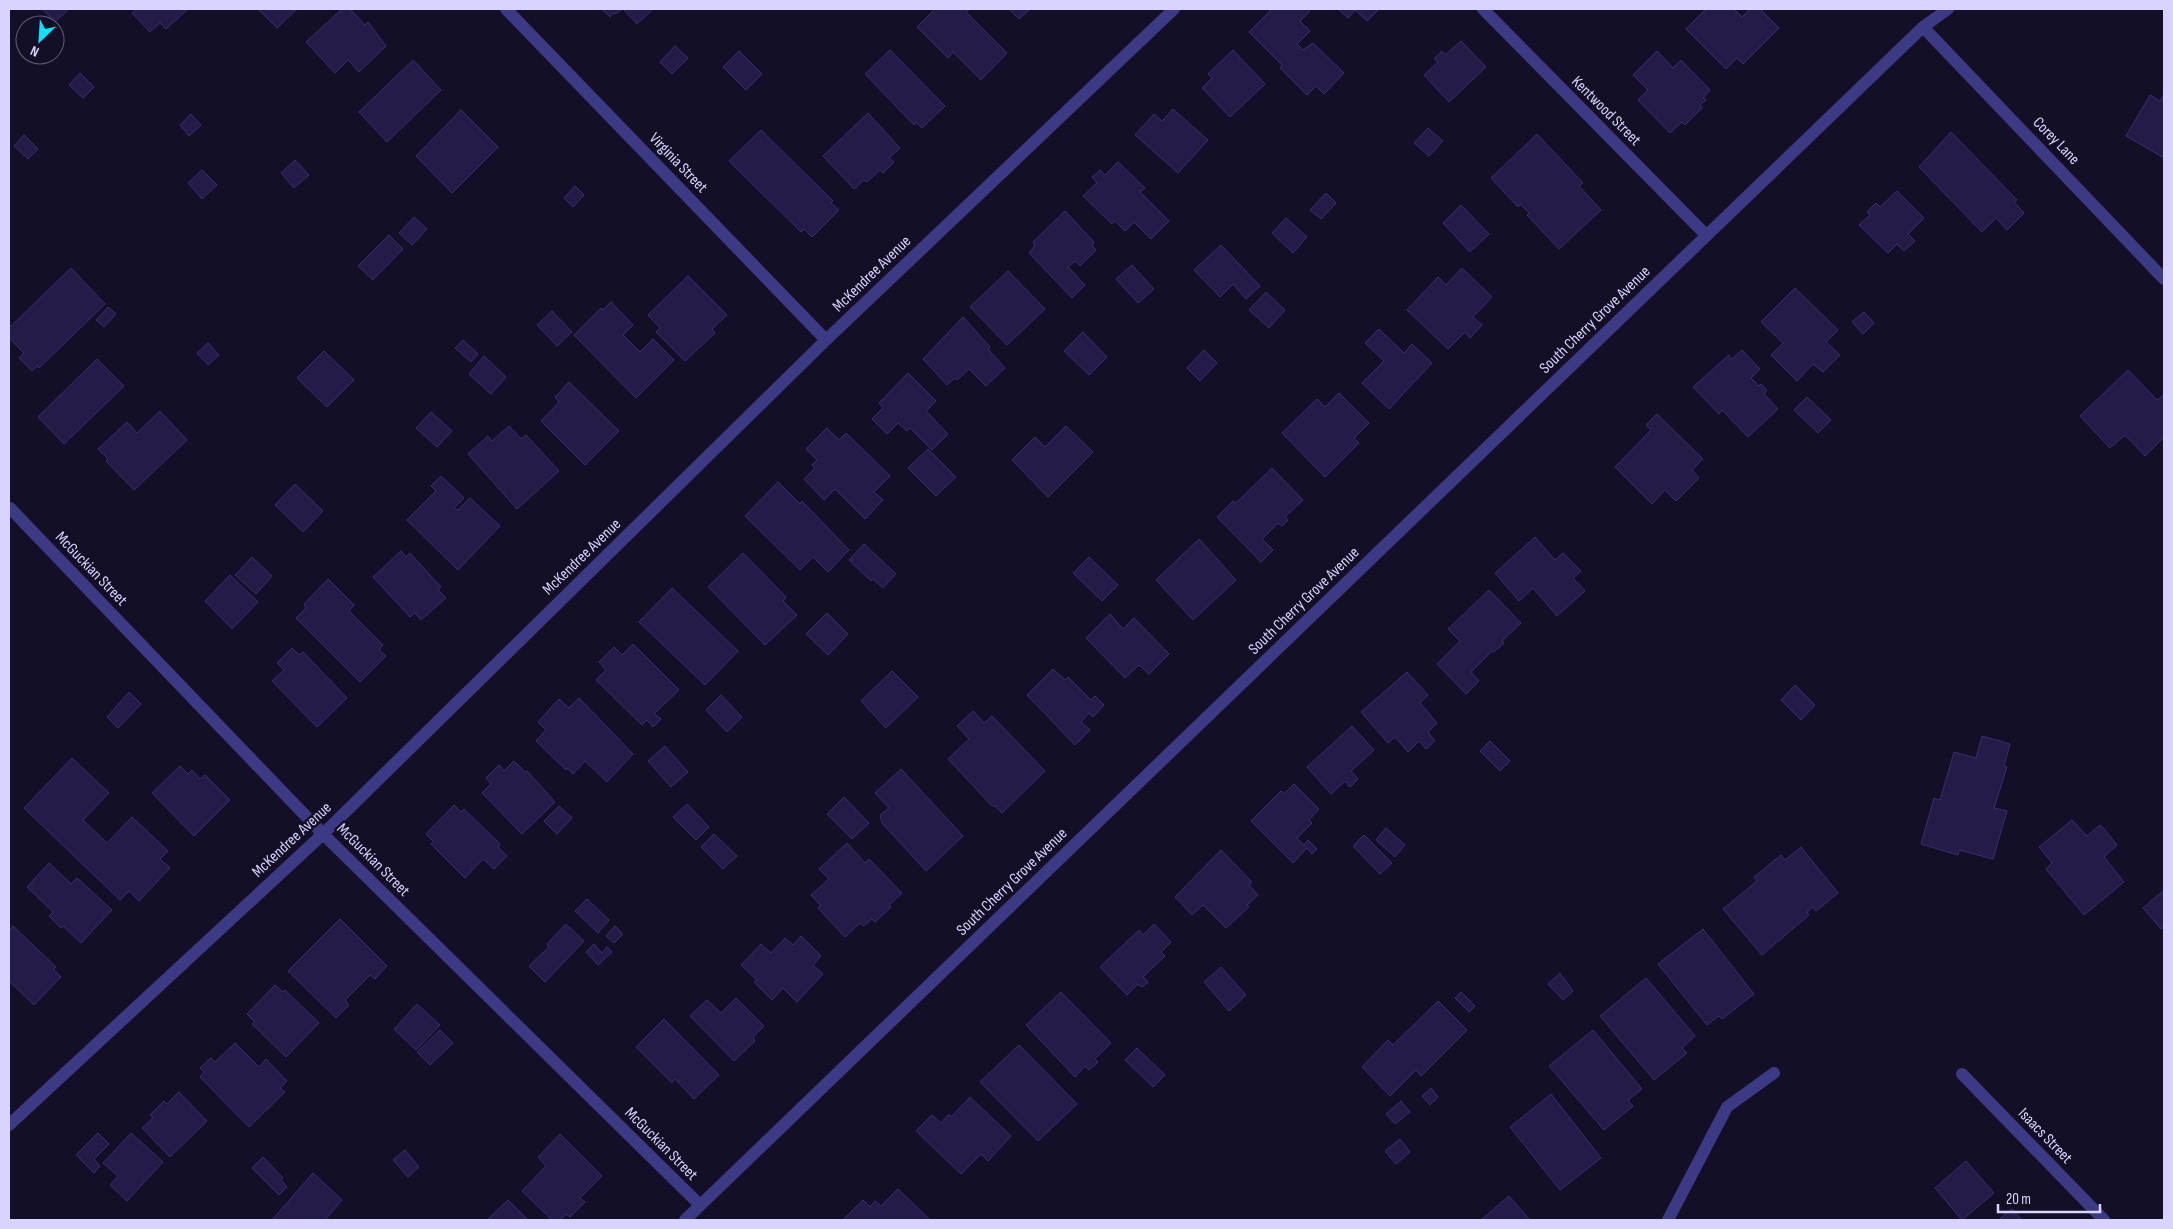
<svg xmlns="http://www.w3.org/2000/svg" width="2173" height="1229" font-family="'Sofia Sans Condensed',sans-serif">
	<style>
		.building { fill: #241b47; stroke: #3b2d73 }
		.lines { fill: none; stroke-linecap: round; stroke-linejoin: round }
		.street { stroke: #3d3a85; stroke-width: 12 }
		.labels { text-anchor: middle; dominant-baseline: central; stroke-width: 5; stroke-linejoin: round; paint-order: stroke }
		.street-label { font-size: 16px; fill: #d9d4ff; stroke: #130f26 }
	</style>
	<rect width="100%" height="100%" fill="#130f26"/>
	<!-- building -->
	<path class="building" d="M42,9h27l-14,13z
		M137,9h51l-22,20 -6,-6 -10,9 -18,-19z
		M258,9h39l-20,19z
		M342,9h8l15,16 3,-3 18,24 -27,26 -11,-12 -13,13 -29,-31z
		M602,9h51l-16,15 -14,-15 -8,5 -2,-1 -3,4z
		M935,9h35l-4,3 41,41 -26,27 -28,-28 -5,6 -31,-31z
		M1009,9h21l-11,10z
		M1272,9h36l2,2 -10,10 10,10 -13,13 6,6 10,-7 31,30 -20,21 -8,-8 -9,9 -27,-27 2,-3 -33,-33z
		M1338,9h41l-12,12 -12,-11 -7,8z
		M1706,9h28l8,8 8,-8h10l19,19 -36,36 -6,-6 -11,11 -40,-40z
		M1461,41l25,26 -37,35 -25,-27 14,-13 -4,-3 8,-8 3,4z
		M675,46l13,12 -16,16 -12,-12z
		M890,50l55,56 -23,22 -6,-6 -2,3 -49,-51z
		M1233,50l32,34 -35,33 -28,-29 10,-10 -4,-4z
		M739,51l23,23 -16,16 -23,-23z
		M1657,51l16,17 8,-8 29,30 -7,8 3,2 -6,5 2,3 -17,17 -3,-3 -12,11 -32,-33 10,-10 -15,-15z
		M413,60l28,30 -54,52 -28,-30z
		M80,73l14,14 -11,11 -14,-13z
		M2164,94v64l-38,-22 24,-41 10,6z
		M1173,109l35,31 -30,33 -43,-38 19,-21 8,7z
		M461,110l37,37 -46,46 -36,-37z
		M868,113l32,35 -11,10 5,4 -11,11 -3,-3 -13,12 -3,-2 -10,9 -31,-33z
		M191,114l10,11 -12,11 -9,-11z
		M1428,128l15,13 -14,15 -15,-13z
		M761,130l72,71 -2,2 8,7 -27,27 -8,-8 -3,3 -72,-71z
		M1951,132l66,68 -3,2 10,11 -17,17 -11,-12 -14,14 -63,-65z
		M1537,134l46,49 -4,3 22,24 -42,39 -32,-34 2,-2 -9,-9 -2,3 -27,-29z
		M24,135l14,14 -10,10 -14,-13z
		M295,160l14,15 -15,13 -13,-15z
		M1118,162l27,26 -5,4 29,29 -18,18 -17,-17 -9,9 -10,-10 -3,3 -29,-28 14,-13 -5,-6 8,-7 5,5z
		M202,170l15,15 -15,14 -14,-16z
		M575,186l9,9 -11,12 -9,-9z
		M1897,191l27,27 -16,16 7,7 -11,10 -7,-7 -9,9 -29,-28 11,-10 -3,-3 9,-9 4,4z
		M1326,193l10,10 -15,16 -11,-9z
		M1461,205l28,29 -19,18 -27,-29z
		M1065,211l29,31 -2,3 4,5 -16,16 -5,-5 -7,6 17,18 -13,13 -43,-45 6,-8 -2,-3z
		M414,217l13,12 -15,16 -13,-12z
		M1286,218l21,19 -14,16 -21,-20z
		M389,235l14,14 -30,31 -15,-14z
		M1221,245l39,41 -14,13 -13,-15 -13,13 -26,-27z
		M1132,265l22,24 -16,14 -22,-24z
		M71,268l34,36 -66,64 -2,-2 -5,5 -13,-13 5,-5 -15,-15v-10z
		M1462,268l30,29 -19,20 9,8 -12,13 -5,-6 -17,17 -41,-39 31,-33 8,8z
		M1008,271l37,38 -38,36 -37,-38z
		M688,276l39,39 -15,14 3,4 -30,28 -29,-29 4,-4 -12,-13z
		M1795,288l43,42 -12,12 14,13 -17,17 -10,-8 -16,17 -26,-26 12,-12 -22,-21z
		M1266,292l19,18 -16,18 -20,-18z
		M611,302l22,23 -10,10 17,17 13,-13 21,21 -38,38 -62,-63 27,-27 2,2z
		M108,307l8,7 -12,13 -8,-7z
		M552,311l20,21 -15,14 -20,-21z
		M1864,312l10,11 -11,11 -11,-12z
		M963,317l27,30 -2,2 17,19 -19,18 -17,-17 -12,11 -2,-2 -8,7 -24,-26z
		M1379,329l25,24 8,-9 20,19 -43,46 -27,-26 22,-22 -19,-18z
		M1083,332l24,25 -18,18 -25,-24z
		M463,340l15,14 -7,8 -16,-14z
		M208,343l11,12 -11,10 -11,-12z
		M1204,350l13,13 -17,18 -13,-13z
		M1742,350l18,19 -9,9 8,8 2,-2 6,6 -3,4 14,15 -30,28 -26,-27 -3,4 -26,-27 36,-32 3,4z
		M324,351l30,29 -27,27 -30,-29z
		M484,356l22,21 -15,17 -22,-20z
		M97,359l27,27 -60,58 -26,-27z
		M2128,370l29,30 7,-5v42l-19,19 -20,-21 -15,13 -30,-32z
		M908,373l28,28 -10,10 22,23 -16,16 -22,-22 -3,3 -9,-8 -11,11 -15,-15 11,-11 -4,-5z
		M569,382l50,49 -34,34 -44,-44 18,-19 -4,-5z
		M1339,393l30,30 -15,15 5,5 -34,34 -43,-44 35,-34 8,8z
		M1807,397l24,23 -13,13 -24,-23z
		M160,411l27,29 -53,50 -28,-29 2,-2 -10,-10 29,-27 10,11z
		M431,412l21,19 -15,16 -21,-19z
		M1657,414l46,45 -11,11 7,8 -23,23 -11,-11 -13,14 -37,-37 36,-37 -5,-5z
		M509,426l12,13 5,-4 33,36 -42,38 -49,-55 20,-18 4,5z
		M1066,426l27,26 -45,45 -36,-37 23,-23 10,10z
		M827,428l12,12 7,-7 44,43 -16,16 9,8 -18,19 -30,-30 -11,11 -20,-21 11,-11 -3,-3 5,-5 -11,-11z
		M928,449l28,28 -20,19 -28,-28z
		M1272,468l31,32 -18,17 3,3 -6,6 -4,-3 -16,16 11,11 -12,12 -44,-45 16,-16 3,2z
		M441,476l23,22 -10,10 4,2 12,-12 30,28 -42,44 -51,-50 29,-29 -5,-5z
		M778,482l22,22 2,-3 47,49 -21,22 -15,-15 -13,13 -55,-54z
		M295,484l28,27 -20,21 -28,-27z
		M1535,537l20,23 8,-7 18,18 -8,7 12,13 -28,25 -24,-28 -14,13 -24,-28z
		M1199,539l37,41 -43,40 -37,-40z
		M864,544l32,30 -13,14 -10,-9 -2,2 -22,-21z
		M401,551l5,6 4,-4 31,34 -3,3 8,8 -25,22 -6,-7 -5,4 -37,-40z
		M743,553l43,44 -3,4 14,14 -32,30 -57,-58z
		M252,557l20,19 -16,18 -21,-19z
		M1089,557l29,28 -16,16 -29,-28z
		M230,575l28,27 -26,27 -27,-28z
		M328,579l26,26 -5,6 34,34 -4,5 7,6 -26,26 -64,-64 10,-10 -2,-4z
		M672,588l66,63 -33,34 -66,-63z
		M1489,590l32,33 -19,18 2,2 -10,9 -2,-1 -21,21 8,9 -13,13 -29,-30 23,-23 -12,-12z
		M827,613l21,21 -20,21 -22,-21z
		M1110,614l13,15 11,-11 35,36 -20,20 -10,-9 -14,13 -39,-40z
		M633,644l46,46 -25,24 7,5 -8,8 -6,-7 -5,5 -46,-45 10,-10 -7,-8 15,-15 8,8z
		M292,648l7,7 4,-3 44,46 -30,29 -45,-46 12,-11 -7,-7z
		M1053,669l12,11 3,-3 23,23 4,-4 9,9 -11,12 -4,-4 -8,9 9,8 -15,15 -48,-50z
		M892,671l26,26 -32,31 -25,-27z
		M1407,672l21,23 -8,8 17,20 -9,9 7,9 -9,8 -7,-8 -11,11 -13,-15 -7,6 -27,-31z
		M1795,685l20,20 -14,15 -20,-20z
		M129,692l12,12 -23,24 -11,-11z
		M721,695l21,22 -15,15 -21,-22z
		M579,698l54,56 -26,28 -22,-21 -12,13 -6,-6 -1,2 -30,-29 10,-11 -8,-8 21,-23 10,9z
		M973,711l11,12 8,-7 53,55 -43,42 -7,-7h-3l-44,-47 21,-20 -12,-13z
		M1352,726l22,24 -23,21 7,8 -8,8 -5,-6 -14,13 -24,-27z
		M1982,736l28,8 -6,22 3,1 -13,41 13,3 -14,48 -34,-9 -1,5 -37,-11 13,-46 6,2 14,-48 22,6z
		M1490,741l20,20 -10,10 -20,-20z
		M665,746l23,26 -17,15 -23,-26z
		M72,758l37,35 -26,27 24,23 25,-26 36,34 -8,8 10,9 -31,33 -10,-10 -9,9 -96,-92z
		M514,761l11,11 2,-1 28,31 -33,32 -40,-41 9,-9 -5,-6 13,-13 5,6z
		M180,766l8,8 4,-4 8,9 5,-4 25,25 -36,36 -42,-43z
		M901,769l62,67 -37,35 -44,-48 -2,-8 9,-7 -14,-15z
		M1294,784l25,25 -10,11 3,3 -15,15 7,7 4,-5 9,9 -5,5 -5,-6 -14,15 -42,-42 30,-30 3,3z
		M844,797l25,26 -17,16 -25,-25z
		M687,804l22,23 -13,13 -23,-23z
		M454,805l7,7 3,-3 36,35 -2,3 9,9 -13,13 -11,-10 -18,19 -34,-34 3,-2 -8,-8z
		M559,806l13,12 -15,16 -13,-13z
		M2072,820l15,16 13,-11 5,5 12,15 -13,12 20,25 -40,33 -38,-46 6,-6 -13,-16z
		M1386,828l19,17 -10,12 -19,-17z
		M714,834l23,22 -14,13 -22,-22z
		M1364,835l28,28 -12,11 -27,-28z
		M847,843l18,20 4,-4 33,34 -13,12 2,2 -16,15 -3,-3 -8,7 -4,-3 -15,14 -27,-29 3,-2 -10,-11 18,-16 -10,-10z
		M1801,847l37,46 -22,18 -3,-4 -6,5 2,3 -47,40 -39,-46 34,-28 -3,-4 27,-22 4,5z
		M1221,850l31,32 -3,3 9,10 -11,10 2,2 -23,21 -23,-23 -11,10 -17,-18z
		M49,863l22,21 6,-6 35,32 -31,33 -18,-17 -2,2 -12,-12 4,-4 -26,-25z
		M2164,890v36l-3,3 -18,-21z
		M587,899l22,21 -11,13 -23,-22z
		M340,919l47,47 -12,13 -5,-4 -25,25 4,5 -13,13 -48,-47z
		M566,924l18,17 -39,41 -16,-16 20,-19 -2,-3z
		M1154,924l17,18 -10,10 4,4 -22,21 5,5 -6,5 -4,-3 -11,11 -27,-28 39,-37 4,5z
		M13,926l43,41 -3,2 8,8 -27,28 -25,-24v-50z
		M615,926l8,8 -9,9 -8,-7z
		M1703,929l51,65 -32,25 -3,-3 -12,9 -49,-61z
		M801,936l20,20 -8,9 10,9 -26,28 -14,-14 -11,12 -18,-18 3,-2 -16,-15 20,-21 10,9 14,-15 8,7z
		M594,944l8,9 5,-6 5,5 -14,13 -12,-13z
		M1221,967l25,28 -17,16 -25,-29z
		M1560,973l13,18 -10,9 -15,-16z
		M1646,978l49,58 -13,12 5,5 -33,27 -54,-64z
		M275,985l8,7 2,-2 34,33 -33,34 -34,-33 3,-2 -8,-8z
		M1061,992l50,51 -16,16 3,3 -9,8 -4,-4 -10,11 -49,-52z
		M1461,992l14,14 -6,6 -14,-14z
		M736,998l28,28 -11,11 2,4 -21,20 -44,-45 17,-16 14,13z
		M1438,1001l29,29 -46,46 -5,-6 -26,26 -28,-29 26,-27 5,5z
		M417,1004l23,21 -24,25 -22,-21z
		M664,1019l55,56 -25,24 -19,-20 -3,4 -36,-36z
		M440,1030l13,13 -23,22 -13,-13z
		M1593,1030l49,59 -14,11 5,6 -29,24 -55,-64z
		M235,1043l24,24 7,-8 21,22 -7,7 5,4 -36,35 -49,-50 4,-5 -4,-4 11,-10 4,4z
		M1019,1045l58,59 -39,37 -58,-59z
		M1137,1048l28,27 -12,12 -28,-27z
		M1431,1088l7,9 -8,8 -8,-9z
		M179,1092l28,29 -37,36 -28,-29 11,-10 -3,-3 14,-14 3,3z
		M1551,1094l50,64 -41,32 -50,-63z
		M970,1097l41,39 -23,25 -7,-7 -20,20 -45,-43 16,-16 9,8 8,-9 2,3z
		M1401,1101l9,11 -15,12 -9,-10z
		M98,1133l11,11 -15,15 6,7 -6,7 -18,-18z
		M131,1133l32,29 -36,39 -17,-16 8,-9 -15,-13z
		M560,1134l42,42 -22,22 5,4 -15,15 -4,-3 -6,6h-8l-30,-29 24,-25 -8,-9z
		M1400,1139l10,13 -14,12 -11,-13z
		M405,1150l14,17 -11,10 -15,-17z
		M263,1157l20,21 -2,2 6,7 -8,8 -27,-27z
		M1966,1161l28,32 -32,27 -27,-32z
		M313,1173l29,27 -17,20h-53z
		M898,1189l32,31h-87l20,-20 7,7 5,-6 6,5z
		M1509,1196l21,24h-49z
		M508,1200l20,20h-41z
		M2012,1209l10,11h-23l6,-6z"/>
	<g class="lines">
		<!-- street -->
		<path class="street" d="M506,9l320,331
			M1483,9l223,226
			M1923,27l241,252
			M10,508l313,326 377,371
			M1962,1074l142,146
			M9,1125l314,-291 503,-494 348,-331
			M685,1220l1238,-1193 25,-18
			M1668,1220l59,-113 47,-34"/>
	</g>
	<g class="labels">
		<!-- street labels -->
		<g class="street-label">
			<text transform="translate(1606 111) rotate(45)">Kentwood Street</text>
			<text transform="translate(2056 141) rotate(46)">Corey Lane</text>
			<text transform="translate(678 163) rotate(46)">Virginia Street</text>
			<text transform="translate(872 274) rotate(-44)">McKendree Avenue</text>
			<text transform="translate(1595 320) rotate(-44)">South Cherry Grove Avenue</text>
			<text transform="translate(582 557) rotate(-44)">McKendree Avenue</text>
			<text transform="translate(91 569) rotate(46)">McGuckian Street</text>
			<text transform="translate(1304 601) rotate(-44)">South Cherry Grove Avenue</text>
			<text transform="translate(292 840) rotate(-43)">McKendree Avenue</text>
			<text transform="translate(373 860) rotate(45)">McGuckian Street</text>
			<text transform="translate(1012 882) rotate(-44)">South Cherry Grove Avenue</text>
			<text transform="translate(2045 1136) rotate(46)">Isaacs Street</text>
			<text transform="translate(661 1144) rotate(45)">McGuckian Street</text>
		</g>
	</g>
	<!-- border -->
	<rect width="2173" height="1229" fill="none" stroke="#d9d4ff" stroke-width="20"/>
	<!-- north arrow -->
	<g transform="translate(40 40) rotate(205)"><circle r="24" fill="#130f26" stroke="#625e7d"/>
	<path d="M0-4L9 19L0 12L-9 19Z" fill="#00e5ff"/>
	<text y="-8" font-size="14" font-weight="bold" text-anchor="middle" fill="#d9d4ff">N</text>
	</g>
	<!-- scale -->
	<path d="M1998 1204v8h102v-8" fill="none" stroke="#d9d4ff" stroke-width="2.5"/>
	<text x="2006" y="1204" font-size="15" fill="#d9d4ff" stroke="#130f26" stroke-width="4" paint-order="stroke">20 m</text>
</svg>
